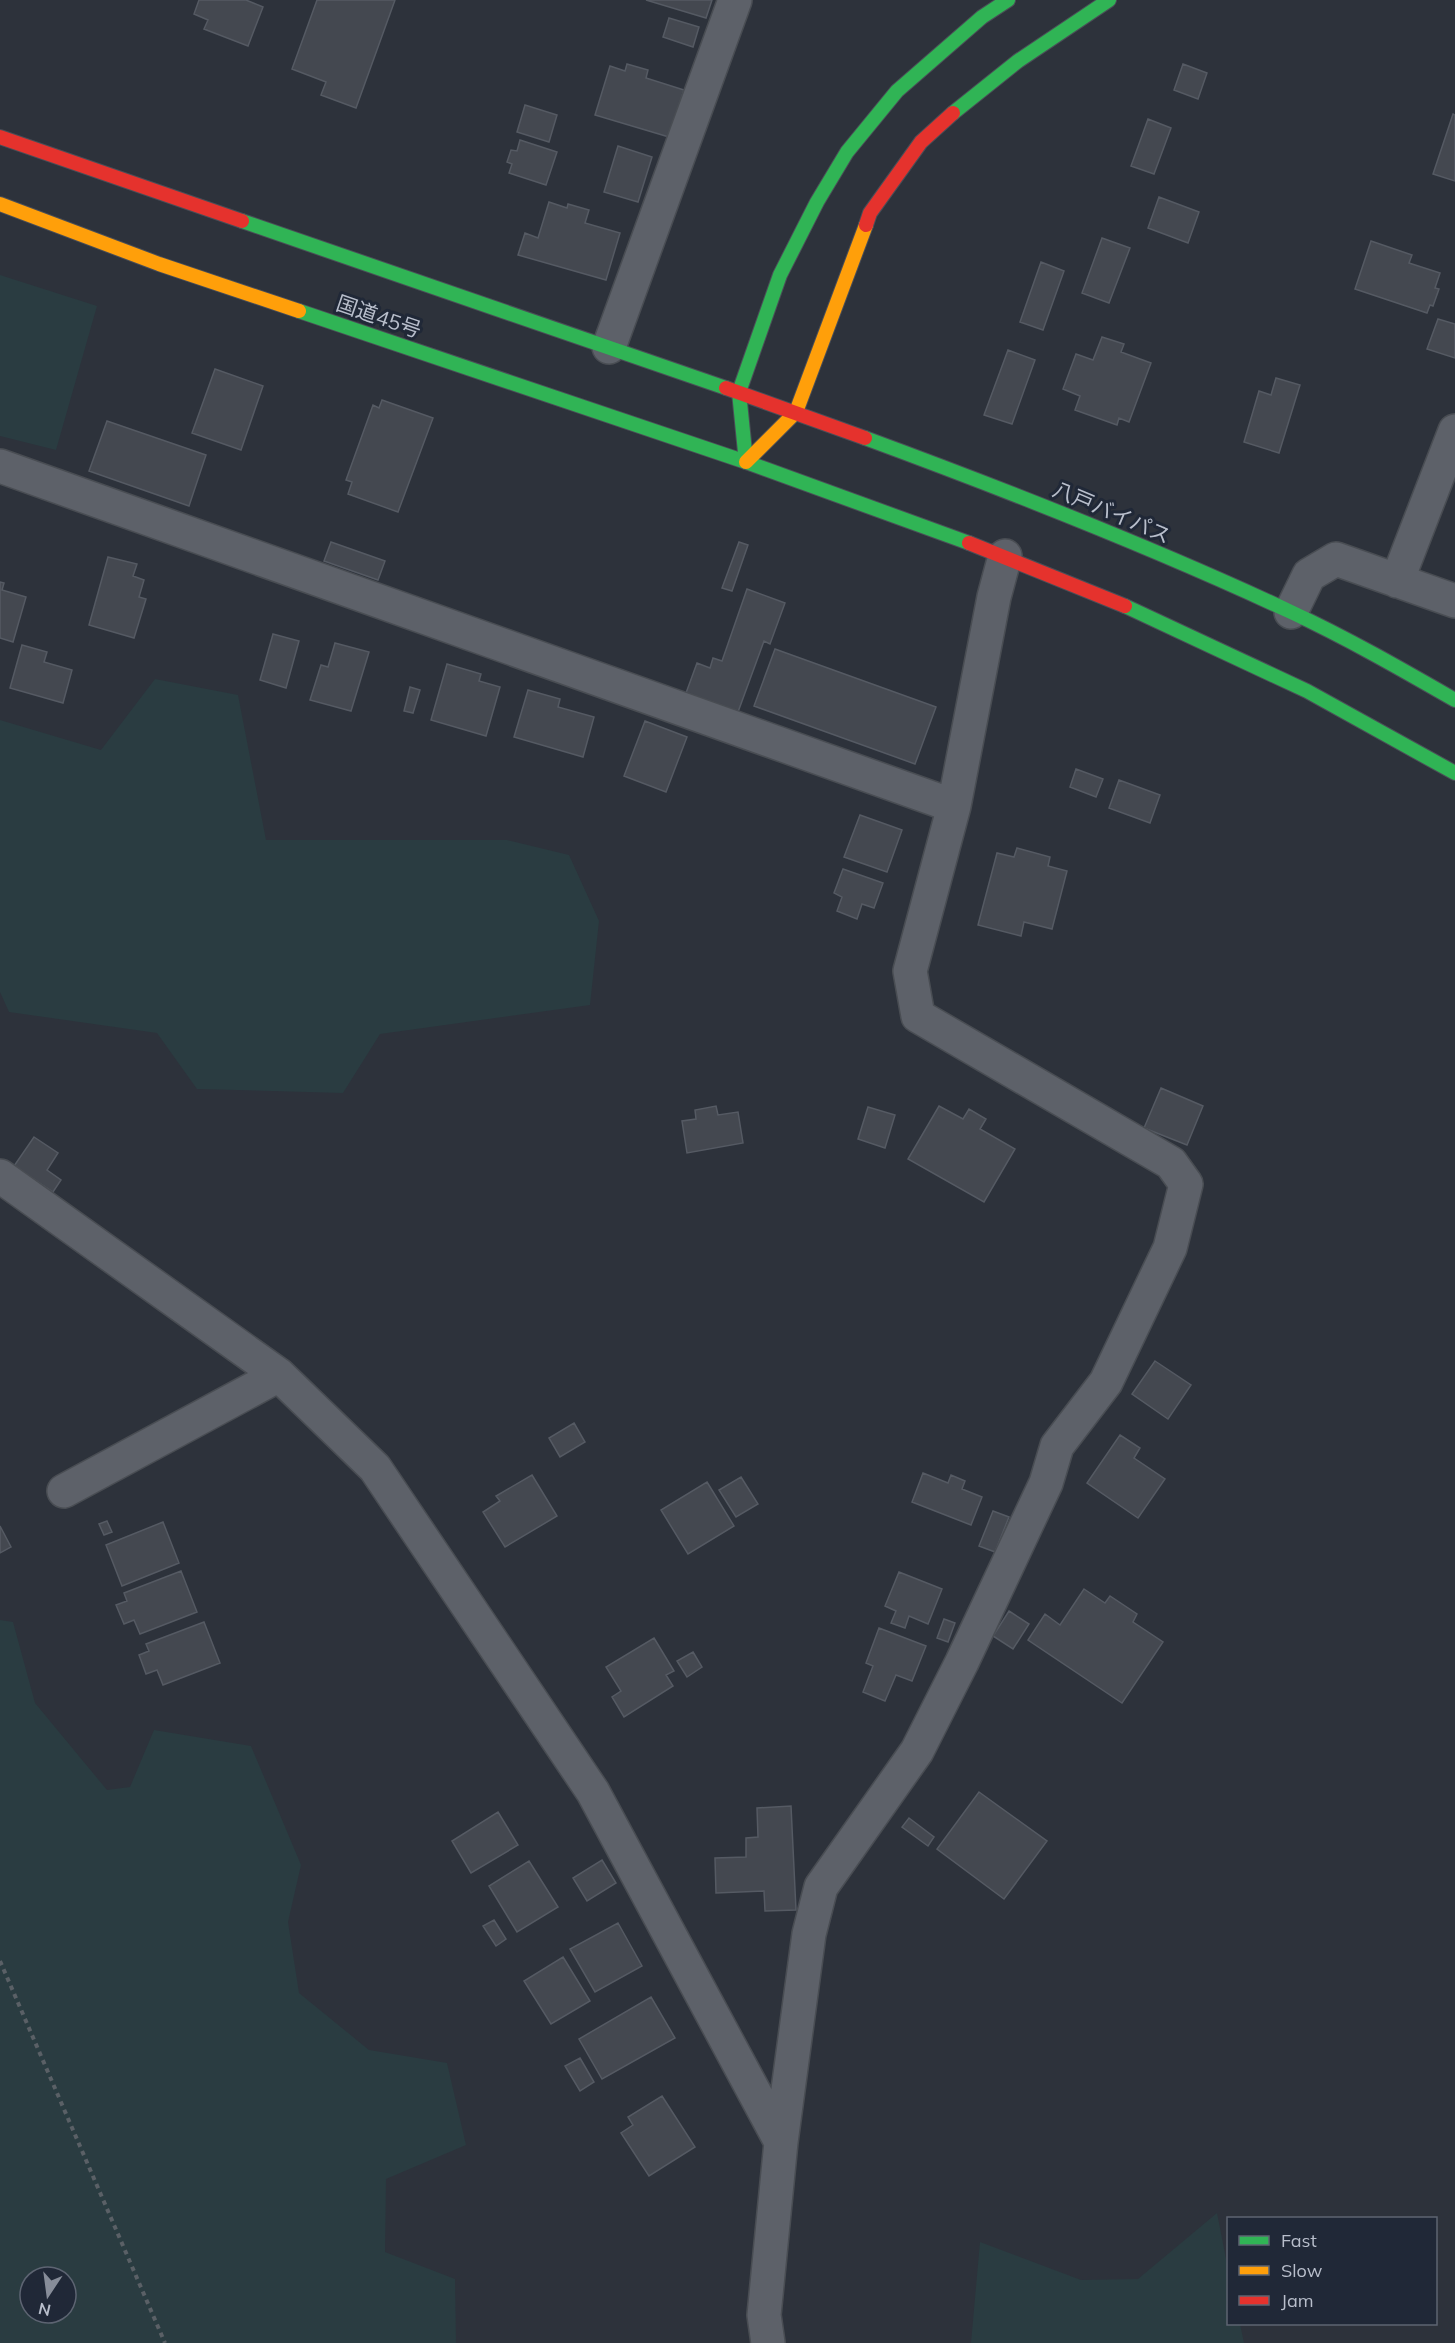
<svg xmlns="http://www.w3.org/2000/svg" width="1455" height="2343" font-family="Mulish,'Noto Sans JP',sans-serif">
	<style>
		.green { fill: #2a3c41; fill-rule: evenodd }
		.building { fill: #444850; stroke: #555a63; stroke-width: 1.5 }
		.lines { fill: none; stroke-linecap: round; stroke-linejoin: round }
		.street-casing { stroke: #494d53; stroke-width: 36 }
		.fast-casing { stroke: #4a4e57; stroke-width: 16 }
		.slow-casing { stroke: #4a4e57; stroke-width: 16 }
		.jam-casing { stroke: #4a4e57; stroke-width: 16 }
		.path { stroke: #5a6066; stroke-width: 4; stroke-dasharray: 4.5 4.5; stroke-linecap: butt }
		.street { stroke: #5d6169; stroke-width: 33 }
		.fast { stroke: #30b455; stroke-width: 14 }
		.slow { stroke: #ff9f0a; stroke-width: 14 }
		.jam { stroke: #e5322d; stroke-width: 14 }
		.labels { text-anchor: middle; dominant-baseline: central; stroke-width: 6; stroke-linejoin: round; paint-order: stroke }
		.street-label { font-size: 21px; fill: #b8becb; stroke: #202837 }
	</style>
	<rect width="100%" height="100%" fill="#2d323b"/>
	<!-- green -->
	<path class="green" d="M0,275l97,31 -41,144 -56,-14z
		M155,679l83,16 28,145h241l62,15 30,66 -9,84 -210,29 -37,59 -146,-4 -40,-56 -148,-21 -9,-20v-272l101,30z
		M0,1620l13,2 22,81 72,87 23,-3 24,-57 97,16 50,119 -13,57 11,71 70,57 78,13 19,82 -80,34 -1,73 70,27 1,64h-456zM30,2277h36v36h-36z
		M1217,2213l11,56v55h12l4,19h-273l9,-101 101,38 57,-1z"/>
	<!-- building -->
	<path class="building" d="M199,0h47l17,7 -15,39 -44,-17 4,-9 -14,-6z
		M317,0h78l-39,108 -35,-13 5,-13 -34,-13z
		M646,0h66l-6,18z
		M669,18l30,9 -6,20 -30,-10z
		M627,64l21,6 -2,8 38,12 -15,47 -74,-22 15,-49 15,5z
		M1183,64l24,9 -9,26 -24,-9z
		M525,105l32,10 -8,27 -32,-10z
		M1453,114l2,1v66l-22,-7z
		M1148,119l23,9 -17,46 -23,-8z
		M520,140l37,12 -11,33 -37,-12 3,-9 -5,-2 4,-12 6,1z
		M618,146l34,11 -14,45 -34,-10z
		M1159,197l40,15 -11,31 -40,-15z
		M549,202l18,6 1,-4 21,6 -4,13 35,10 -14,47 -88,-25 7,-22 13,5z
		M1102,238l28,10 -21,55 -27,-10z
		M1371,241l41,14 -3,8 31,10 -5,15 4,1 -6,17 -3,-1 -3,8 -72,-24z
		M1041,262l23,9 -21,59 -23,-8z
		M1438,319l17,5v34l-28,-9z
		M1102,337l22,7 -3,8 30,11 -22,59 -10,-4 -2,7 -42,-15 5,-14 -17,-7 13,-35 17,6z
		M1008,350l27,10 -23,64 -28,-9z
		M215,369l48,17 -22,64 -49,-17z
		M1276,378l24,7 -21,68 -35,-11 15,-51 12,4z
		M382,400l51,18 -35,94 -50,-18 4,-12 -6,-2 27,-75 6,3z
		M107,421l99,34 -17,51 -100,-35z
		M331,542l54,19 -7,19 -54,-19z
		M739,542l9,3 -16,46 -10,-3z
		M108,557l29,7 -4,12 11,4 -5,17 7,2 -12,39 -45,-13z
		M0,582l4,1 -2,7 24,7 -13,45 -13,-4z
		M747,589l38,14 -15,41 -6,-3 -26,71 -52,-19 11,-30 13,5 3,-10 9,3z
		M273,634l26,7 -13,47 -26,-8z
		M335,643l34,9 -18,59 -41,-11 11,-35 7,2z
		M22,645l25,7 -3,10 28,8 -9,33 -53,-15z
		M775,649l161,58 -21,57 -161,-58z
		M447,664l34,10 -2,7 21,6 -14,49 -55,-16z
		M410,687l10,3 -7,23 -9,-2z
		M528,690l32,9 -2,8 36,10 -11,40 -69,-20z
		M645,721l42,16 -21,55 -42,-16z
		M1076,769l27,10 -7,18 -26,-10z
		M1119,780l41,15 -10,28 -41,-15z
		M860,815l42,15 -15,42 -43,-15z
		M1017,848l33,9 -2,9 19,5 -15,58 -28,-7 -3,14 -43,-11 19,-72 17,4z
		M843,869l40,14 -9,25 -12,-4 -5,15 -20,-8 5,-14 -8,-4z
		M1161,1088l42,18 -16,39 -43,-17z
		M716,1106l2,9 20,-3 5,31 -56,10 -5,-32 14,-2 -1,-9z
		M939,1106l24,13 6,-10 17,10 -6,10 35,20 -31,53 -76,-43z
		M868,1107l27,8 -10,33 -27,-9z
		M34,1137l24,16 -11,17 14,10 -8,12 -39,-26z
		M1155,1361l36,24 -23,34 -36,-25z
		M574,1423l11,19 -25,15 -11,-19z
		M1120,1435l20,13 -6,10 31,21 -27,39 -51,-35z
		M923,1473l25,10 3,-8 14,6 -3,8 20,8 -11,28 -59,-23z
		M532,1475l25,41 -52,31 -22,-35 17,-11 -4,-5z
		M741,1477l17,27 -22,13 -17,-27z
		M707,1482l27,44 -46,28 -27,-44z
		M993,1511l16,6 -14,35 -16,-6z
		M107,1521l5,11 -8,3 -5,-11z
		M163,1522l16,41 -57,23 -16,-41z
		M0,1526l11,21 -11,6z
		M181,1571l16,41 -57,22 -6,-14 -10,4 -8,-19 11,-4 -3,-8z
		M899,1572l43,17 -14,35 -19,-8 -4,12 -14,-5 5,-12 -11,-5z
		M1084,1589l21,14 5,-7 27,18 -4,8 30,20 -41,61 -94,-63 17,-26 15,11z
		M1009,1611l20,13 -16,25 -20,-13z
		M944,1619l11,4 -7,19 -11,-4z
		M204,1622l16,41 -57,22 -6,-15 -11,4 -7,-19 10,-4 -3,-7z
		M879,1628l47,18 -14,35 -16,-6 -11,26 -22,-9 10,-26 -7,-3z
		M654,1638l20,33 -8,4 7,11 -49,31 -12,-20 9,-6 -15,-24z
		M693,1652l9,15 -15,10 -10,-16z
		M979,1792l68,49 -43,58 -67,-50z
		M791,1806l5,104 -31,1 -1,-20 -48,2 -1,-35 31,-1v-19l12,-1 -1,-29z
		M498,1812l20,33 -47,28 -19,-32z
		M909,1818l25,19 -6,9 -26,-19z
		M602,1860l14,23 -29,18 -14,-23z
		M529,1861l29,46 -41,25 -28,-46z
		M494,1920l12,19 -10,7 -13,-20z
		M618,1923l24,43 -47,26 -25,-43z
		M563,1957l27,44 -39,23 -27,-43z
		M651,1997l24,41 -73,41 -23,-40z
		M580,2058l14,24 -14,9 -15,-25z
		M662,2096l33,51 -46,29 -28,-43 12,-8 -5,-8z"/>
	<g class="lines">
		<defs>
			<path id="street" d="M609,347l126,-347
				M0,466l954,340
				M1397,581l58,-150
				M1291,612l18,-37 27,-16 119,42
				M0,1176l279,199 96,93 218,324 188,350 -17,173 4,28
				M64,1491l215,-116
				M781,2142l28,-208 12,-47 96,-136 45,-89 84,-179 11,-37 49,-64 64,-134 16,-64 -15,-21 -253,-147 -8,-45 44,-165 40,-209 11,-41"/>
			<path id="fast" d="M953,113l65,-52 91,-61
				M242,221l484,167
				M299,311l447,151 223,81
				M865,438c144,53 287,109 426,174 56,26 110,57 164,88
				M746,462l-7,-70 41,-117 37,-73 30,-50 50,-61 85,-74 26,-17
				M1125,606l182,85 148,82"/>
			<path id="slow" d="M0,204l159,60 140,47
				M746,462l50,-50 70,-187"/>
			<path id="jam" d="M0,137l242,84
				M866,225l4,-12 51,-71 32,-29
				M726,388l139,50
				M969,543l156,63"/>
		</defs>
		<!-- street casing -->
		<use href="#street" class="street-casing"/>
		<!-- fast casing -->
		<use href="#fast" class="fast-casing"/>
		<!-- slow casing -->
		<use href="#slow" class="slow-casing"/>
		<!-- jam casing -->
		<use href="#jam" class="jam-casing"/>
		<!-- path -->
		<path class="path" d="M0,1961l165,382"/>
		<!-- street -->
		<use href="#street" class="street"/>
		<!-- fast -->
		<use href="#fast" class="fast"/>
		<!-- slow -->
		<use href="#slow" class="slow"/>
		<!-- jam -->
		<use href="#jam" class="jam"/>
	</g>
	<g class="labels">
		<!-- street labels -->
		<g class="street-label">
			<text transform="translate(379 316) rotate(19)">国道45号</text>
			<text transform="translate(1112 512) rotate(23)">八戸バイパス</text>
		</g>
	</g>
	<!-- legend -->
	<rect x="1227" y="2217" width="210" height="108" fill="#202837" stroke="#5d6472" stroke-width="1.5"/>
	<rect x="1239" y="2236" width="30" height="9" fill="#30b455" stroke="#5d6472" stroke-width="1.5"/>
	<text x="1281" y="2247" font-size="18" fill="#b8becb">Fast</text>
	<rect x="1239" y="2266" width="30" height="9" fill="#ff9f0a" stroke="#5d6472" stroke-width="1.5"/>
	<text x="1281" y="2277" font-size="18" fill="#b8becb">Slow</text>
	<rect x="1239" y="2296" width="30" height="9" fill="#e5322d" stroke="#5d6472" stroke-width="1.5"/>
	<text x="1281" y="2307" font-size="18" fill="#b8becb">Jam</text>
	<!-- north arrow -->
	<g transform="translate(48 2295) rotate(193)"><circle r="28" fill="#202837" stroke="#5d6472" stroke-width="1.5"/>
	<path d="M0-4.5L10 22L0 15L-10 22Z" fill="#878d99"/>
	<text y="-9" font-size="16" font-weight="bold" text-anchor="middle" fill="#b8becb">N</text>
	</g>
</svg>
